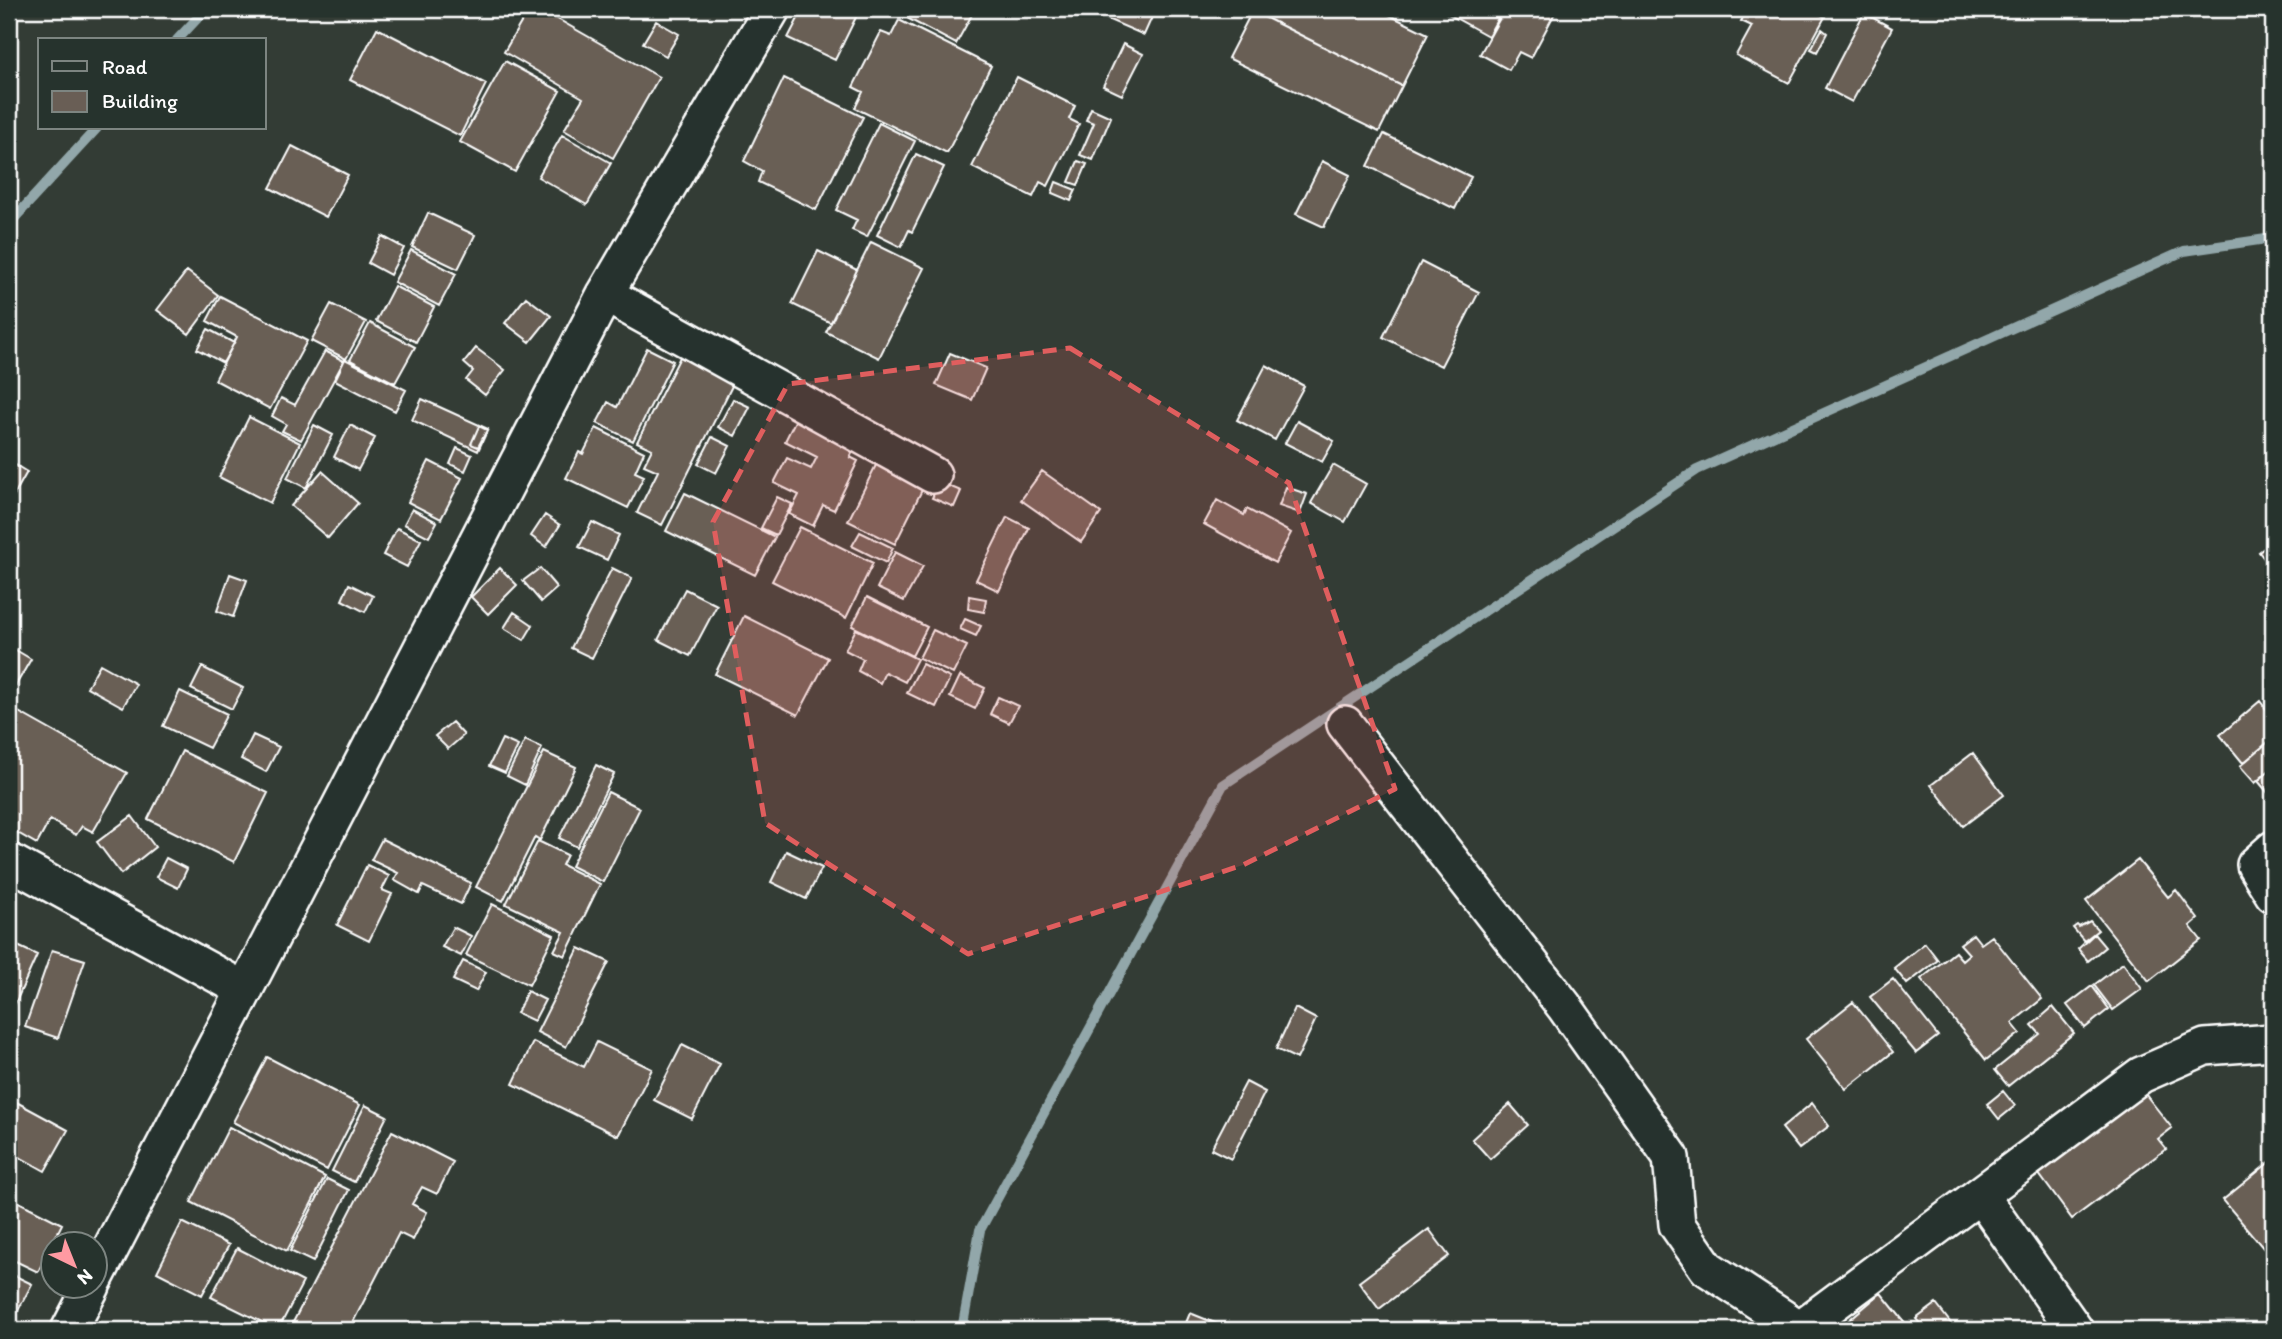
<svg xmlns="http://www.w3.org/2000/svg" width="2282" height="1339" font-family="Itim,sans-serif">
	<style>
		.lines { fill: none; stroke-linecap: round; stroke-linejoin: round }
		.stream { stroke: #92a7aa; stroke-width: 10 }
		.building { fill: #695e55; stroke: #fff; stroke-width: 2 }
		.minor-casing { stroke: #fff; stroke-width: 40 }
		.minor { stroke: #26332d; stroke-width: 35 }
		.marked { fill: #e05e5e; fill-opacity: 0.2; stroke: #e05e5e; stroke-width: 5; stroke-dasharray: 14 9; stroke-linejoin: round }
	</style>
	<rect width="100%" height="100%" fill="#333c35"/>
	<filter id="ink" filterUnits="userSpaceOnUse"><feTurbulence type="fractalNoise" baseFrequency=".0143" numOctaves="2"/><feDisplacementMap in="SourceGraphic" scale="14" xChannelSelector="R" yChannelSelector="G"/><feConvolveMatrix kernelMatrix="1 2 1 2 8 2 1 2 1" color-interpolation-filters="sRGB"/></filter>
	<g filter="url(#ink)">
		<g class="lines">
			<!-- stream -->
			<path class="stream" d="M177,40l29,-31
				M9,224l88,-96
				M962,1330l18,-100 243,-445 474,-315 487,-219 89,-13"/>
		</g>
		<!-- building -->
		<path class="building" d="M529,9h11l119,68 -46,81 -49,-28 19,-32 -79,-46z
			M803,9h57l-25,51 -47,-22z
			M890,9h85l-19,35z
			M1084,9h50l18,8 -8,18z
			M1259,9h118l51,25 -26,52 -145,-73z
			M1444,9h59l-15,27 -45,-25z
			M1505,9h52l-26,49 -12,-6 -10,18 -29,-16z
			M1748,9h62l15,8 -36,66 -53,-28 16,-29 -11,-5z
			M1252,11l150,75 -23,46 -151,-74z
			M1864,13l28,15 -40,74 -27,-14z
			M899,20l92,46 -44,87 -92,-45 8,-16 -10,-5 28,-55 10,4z
			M656,21l23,13 -13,22 -23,-13z
			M377,28l109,56 -26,52 -110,-56z
			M1822,29l5,4 -10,19 -6,-3z
			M1123,44l20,10 -21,41 -19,-9z
			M505,61l55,30 -45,81 -55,-30z
			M1017,77l58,29 -6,13 10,5 -31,62 -8,-4 -7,15 -61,-30z
			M784,78l79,39 -47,93 -58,-28 4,-11 -18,-10z
			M1091,108l20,9 -18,43 -13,-5 14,-32 -8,-3z
			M879,123l36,18 -48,96 -15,-7 5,-10 -21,-10z
			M1384,134l87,43 -16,32 -87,-43z
			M562,135l49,28 -24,42 -49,-28z
			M292,146l56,29 -22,42 -56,-29z
			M916,154l28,13 -32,65 -3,-2 -8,17 -24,-12z
			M1078,161l9,3 -9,21 -9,-3z
			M1322,161l28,14 -26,52 -28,-13z
			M1056,182l20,8 -5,11 -19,-8z
			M428,213l47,22 -17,34 -46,-22z
			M382,236l22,12 -14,27 -22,-12z
			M871,242l53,26 -45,90 -53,-26z
			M411,250l45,24 -17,32 -45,-24z
			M818,251l39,19 -26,53 -39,-19z
			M1421,262l58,30 -38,74 -58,-29z
			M187,271l31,24 -29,39 -32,-24z
			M394,286l40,21 -18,35 -40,-21z
			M220,296l87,45 -37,68 -55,-29 22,-43 -30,-16z
			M526,297l25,19 -21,26 -25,-19z
			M331,304l35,18 -20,37 -35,-18z
			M370,323l45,24 -20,36 -45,-23z
			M208,329l26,14 -11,20 -26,-14z
			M476,348l29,22 -20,25 -19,-15 7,-9 -9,-8z
			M647,348l26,13 -40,80 -36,-18 11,-21 9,5z
			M325,351l19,10 -43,79 -19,-9 4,-7 -14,-8 9,-18 14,7z
			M682,353l53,27 -73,145 -25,-12 21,-42 -14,-6 8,-16 -15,-7z
			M950,353l36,15 -14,32 -36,-15z
			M345,359l61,31 -11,21 -60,-31z
			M1266,365l38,21 -29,54 -38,-20z
			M422,399l66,30 -10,22 -66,-31z
			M733,399l17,8 -15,29 -17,-9z
			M799,413l59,30 -8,14 8,4 -24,49 -11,-5 -10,21 -24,-12 10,-19 -25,-12 13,-25 24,11 6,-12 -32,-16z
			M249,417l51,26 -30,60 -51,-26z
			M1297,421l37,20 -12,21 -37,-19z
			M314,425l19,10 -27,53 -19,-10z
			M350,425l25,13 -17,32 -24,-13z
			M479,426l8,4 -9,17 -7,-3z
			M596,428l48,24 -9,20 9,4 -16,32 -62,-30 13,-26 4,2z
			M712,437l18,9 -14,27 -18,-9z
			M457,448l15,7 -7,16 -15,-7z
			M880,457l47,23 -32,64 -47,-23z
			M9,461l18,11 -18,32z
			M429,461l33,17 -21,41 -33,-17z
			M1333,465l33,19 -21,38 -34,-19z
			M322,471l36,32 -30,35 -37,-32z
			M1042,471l59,42 -20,29 -60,-42z
			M939,482l22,9 -7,16 -22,-9z
			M1286,487l21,7 -7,19 -21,-7z
			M685,493l90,44 -20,38 -89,-44z
			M777,497l15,7 -16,31 -15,-7z
			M1217,500l27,15 3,-6 44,24 -16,30 -71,-39z
			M412,509l25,13 -8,15 -25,-13z
			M545,515l15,10 -14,22 -15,-11z
			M1007,517l22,11 -30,63 -23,-11z
			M592,522l27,13 -12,25 -28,-13z
			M800,527l73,36 -27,55 -74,-37z
			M397,528l24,12 -14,27 -24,-12z
			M860,532l33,16 -7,15 -34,-17z
			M2273,541v29l-14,-18z
			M895,552l28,14 -19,35 -27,-13z
			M500,568l17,17 -29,29 -17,-17z
			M540,568l17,20 -16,14 -18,-21z
			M612,568l20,10 -40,80 -21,-10z
			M230,574l17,6 -14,37 -16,-6z
			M349,584l24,12 -8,16 -23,-12z
			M685,589l32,16 -27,51 -32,-16z
			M969,596l17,3 -2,13 -16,-3z
			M867,597l60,30 -15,29 -60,-30z
			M514,612l19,13 -9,15 -20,-12z
			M744,616l84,42 -30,57 -83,-41z
			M965,619l16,7 -5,10 -16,-7z
			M856,629l61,30 -12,23 -20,-10 -5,11 -22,-12 5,-12 -18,-9z
			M933,630l34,16 -14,28 -34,-16z
			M9,646l22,13 -22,38z
			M100,664l36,20 -13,23 -36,-20z
			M922,664l28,14 -14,29 -29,-14z
			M202,667l41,21 -11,21 -41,-20z
			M960,676l25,12 -10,21 -25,-12z
			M180,691l47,23 -18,34 -46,-22z
			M998,697l20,9 -9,17 -19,-9z
			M2260,701l13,17v20l-30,25 -23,-28z
			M15,710l112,63 -34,59 -11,-6 -6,9 -26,-15 -13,24 -28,-16v-107z
			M452,722l12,13 -16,14 -13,-13z
			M253,735l26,12 -13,25 -25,-13z
			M2273,738v29l-18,16 -15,-17z
			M502,739l16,7 -13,27 -16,-7z
			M525,740l17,8 -17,37 -18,-9z
			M182,751l86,42 -34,69 -86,-43z
			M544,752l32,15 -36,73 -5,-3 -32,64 -27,-14z
			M1973,753l31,42 -41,31 -32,-41z
			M596,765l18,9 -37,73 -18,-9z
			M2273,768v31l-15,-18z
			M608,792l32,16 -37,74 -32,-16z
			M132,816l23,31 -34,27 -24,-32z
			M382,839l89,44 -10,21 -38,-18 -4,8 -25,-14 4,-7 -27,-13z
			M538,841l29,14 -5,10 38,19 -35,72 -11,-5 10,-19 -58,-28z
			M786,851l36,17 -16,31 -35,-17z
			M166,858l21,11 -9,19 -22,-11z
			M2138,860l30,37 8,-7 22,29 -8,7 11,14 -52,41 -63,-80z
			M367,865l22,11 -7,14 10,4 -23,47 -32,-16z
			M492,904l62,31 -25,50 -63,-30z
			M2090,921l8,9 -14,11 -11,-13 4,-3 2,2z
			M453,927l18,9 -10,20 -19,-9z
			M1973,934l8,10 11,-8 50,63 -30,24 8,10 -34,27 -65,-81 34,-27 7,8 7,-6 -9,-10z
			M2094,934l11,13 -17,14 -10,-12z
			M9,942l28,13 -27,60h-1z
			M1925,943l13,17 -31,24 -13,-16z
			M579,948l30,14 -43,85 -29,-15z
			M52,950l33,10 -27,78 -33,-11z
			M463,961l23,11 -10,19 -23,-11z
			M2123,963l19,26 -29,21 -19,-25z
			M1893,979l45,57 -22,17 -46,-56z
			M2092,986l17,23 -24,19 -18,-23z
			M527,991l18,9 -11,21 -17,-8z
			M1853,1002l40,50 -47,37 -40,-50z
			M2053,1007l21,26 -66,53 -13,-16 45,-36 -8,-9z
			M1295,1008l21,11 -19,40 -21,-10z
			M533,1042l51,25 13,-25 55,27 -34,67 -105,-52z
			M9,1044l6,2 -6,21z
			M682,1045l38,19 -28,55 -38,-19z
			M267,1057l93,48 -33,65 -94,-48z
			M1246,1082l19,10 -34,67 -20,-10z
			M2142,1090l30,38 -14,11 8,10 -94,70 -36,-49z
			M2003,1091l12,15 -16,13 -12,-15z
			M9,1098l59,32 -23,41 -36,-20z
			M1812,1103l17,23 -30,23 -17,-21z
			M1510,1104l18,21 -38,34 -18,-20z
			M365,1105l22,11 -33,66 -22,-11z
			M229,1127l96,50 -38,74 -96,-49z
			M392,1131l61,31 -16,32 -15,-7 -10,17 15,8 -14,28 -14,-7 -50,97h-60z
			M2272,1160l1,91 -4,4 -46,-55z
			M327,1179l22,11 -36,72 -23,-11z
			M9,1197l53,27 -24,48 -29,-14z
			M182,1222l47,23 -27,50 -45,-23z
			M1429,1229l20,27 -70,53 -20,-27z
			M237,1248l66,34 -25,48 -67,-33z
			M9,1273l23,11 -18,34 -5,-3z
			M1881,1293l30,37h-74z
			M1936,1304l20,26h-31l-9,-11z
			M1190,1313l30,12 -3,5h-34z"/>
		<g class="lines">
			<defs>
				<path id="minor" d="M605,294l328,181
					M1345,724l219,282 107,151 6,68 30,43 93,61
					M2273,849l-18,16 18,29
					M9,861l236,129
					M1981,1196l94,134
					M94,1281l511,-987 167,-285
					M69,1330l23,-44
					M1798,1330l343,-255 64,-28 68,-5"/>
			</defs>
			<!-- minor casing -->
			<use href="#minor" class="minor-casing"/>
			<!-- minor -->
			<use href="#minor" class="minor"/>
		</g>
	</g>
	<!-- marked area -->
	<path class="marked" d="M1070,348l219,135 106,306 -152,76 -275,89 -203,-131 -52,-301 75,-138z"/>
	<!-- margin -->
	<rect width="2282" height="1339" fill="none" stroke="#26332d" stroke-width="35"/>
	<rect x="18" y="18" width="2247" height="1304" fill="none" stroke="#fff" stroke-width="2.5" filter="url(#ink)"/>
	<!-- legend -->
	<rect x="38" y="38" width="228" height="91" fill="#26332d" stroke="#7d8581" stroke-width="2"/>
	<rect x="52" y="61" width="35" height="10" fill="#26332d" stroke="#7d8581" stroke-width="2"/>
	<text x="102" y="74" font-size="21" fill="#ffffff">Road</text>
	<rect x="52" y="91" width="35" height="21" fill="#695e55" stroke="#7d8581" stroke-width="2"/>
	<text x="102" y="108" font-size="21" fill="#ffffff">Building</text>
	<!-- north arrow -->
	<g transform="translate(74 1265) rotate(137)"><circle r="33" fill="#26332d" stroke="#7d8581" stroke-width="2"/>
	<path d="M0-5L12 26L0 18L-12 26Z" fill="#ff9aa2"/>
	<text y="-10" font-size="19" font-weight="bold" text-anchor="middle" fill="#ffffff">N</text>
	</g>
</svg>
